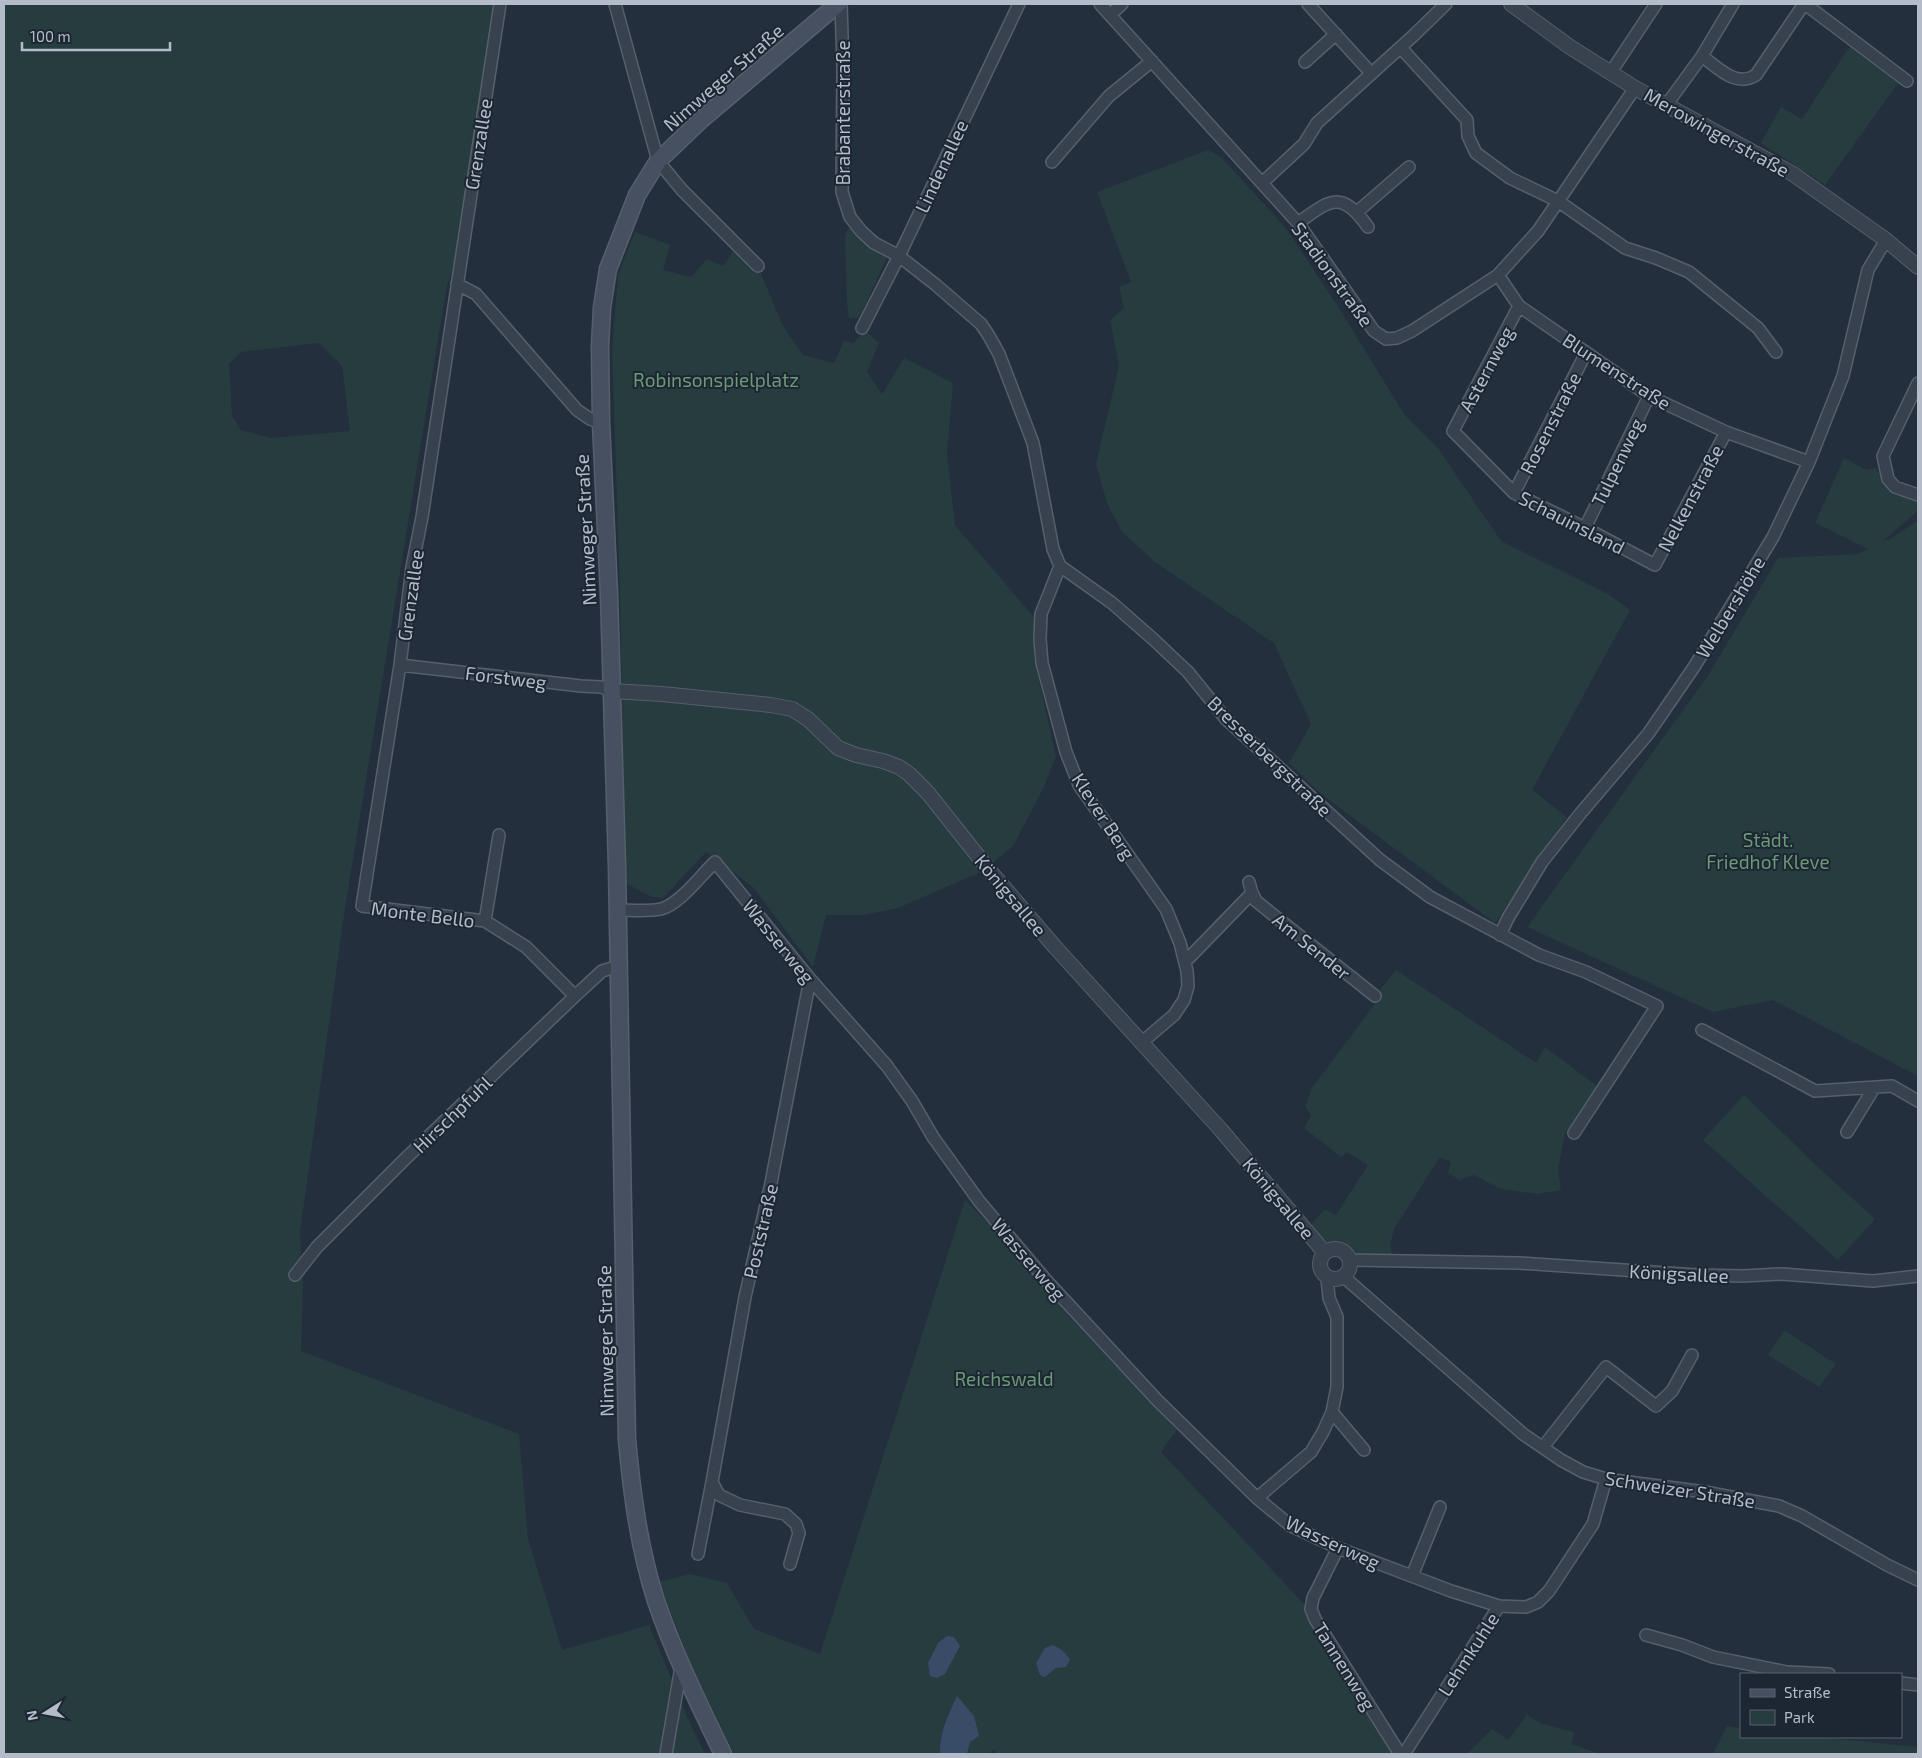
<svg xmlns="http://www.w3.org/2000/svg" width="1922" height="1758" font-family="'Exo 2',sans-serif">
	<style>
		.green { fill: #263c3f; fill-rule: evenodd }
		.water { fill: #394c67 }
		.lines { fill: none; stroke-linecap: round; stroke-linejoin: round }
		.minor-casing { stroke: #565f6c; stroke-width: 14 }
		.tertiary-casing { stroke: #565f6c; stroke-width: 16 }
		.secondary-casing { stroke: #565f6c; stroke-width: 19 }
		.minor { stroke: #38414e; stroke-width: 11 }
		.tertiary { stroke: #38414e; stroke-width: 14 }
		.secondary { stroke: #465061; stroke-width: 16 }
		.labels { text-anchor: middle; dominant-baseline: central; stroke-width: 4; stroke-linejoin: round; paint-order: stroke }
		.street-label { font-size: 19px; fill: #b4bcc9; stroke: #1d2633 }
		.park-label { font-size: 19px; fill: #6b9a76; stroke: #1d2633 }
	</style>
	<rect width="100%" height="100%" fill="#242f3e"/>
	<!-- green -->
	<path class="green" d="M4,4h491l-34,250 -14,31 -102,623 -45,324 3,53 -2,66 218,83 9,105 34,111 87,-25 41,98 15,31h-701zM319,343l23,23 8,65 -79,7 -30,-8 -9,-14 -3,-52 12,-12z
		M1850,46l48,37 -73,102 -64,-42 20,-36 21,12z
		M1208,150l13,7 64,70 54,81 65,106 34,34 63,93 107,53 22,16 -98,180 35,27 -72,106 -174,-129 -32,-31 22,-39 -37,-81 -119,-81 -33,-30 -15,-29 -11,-39 23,-98 -9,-46 14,-12 -5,-21 12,-5 -34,-90z
		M850,226l18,20 19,11 -25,55 -5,6h-8l-2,-14 -2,-69z
		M635,232l35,13 -7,25 28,7 16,-18 16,7 11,-16 27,24 22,52 20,29 31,8 10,-22 9,2 12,-12 14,12 -12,29 15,22 22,-36 49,25 -6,70 8,72 79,92v41l22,98 -12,31 -31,59 -30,25 -85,37 -35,7h-37l-13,52 -59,-79 -48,-36 -43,46 -11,-1 -29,-15 1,-71 -4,-217 -8,-245 6,-74z
		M1844,458l23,12 9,-2 1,3 6,2 35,26v12l-35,30 9,-3 26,-18v556l-145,-76 -60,12 -186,-85 182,-253 69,-116 80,-4 10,-5 -53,-26z
		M1396,970l140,93 9,-16 52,39 -32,48 -7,35 3,21 -24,4 -36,-5 -27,-14 -14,5 -12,-7 3,-11 -11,-5 -46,72 -4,16 2,9 -35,2c-16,-21 -20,-8 -36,-17 -4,-3 -8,-8 -12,-12l16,-18 11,6 32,-50 -21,-13 -6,5 -37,-29 7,-13 -6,-9 7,-18 65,-87 2,-10z
		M1744,1095l75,73 56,51 -37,41 -135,-120z
		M965,1200l30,29 75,88 107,113 -16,22 143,152 33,59 57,91h-397l-3,-5 -5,5h-22c5,-17 1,-43 -10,-57 -10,18 -18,36 -17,57h-206l-43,-89 -32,-83 31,-8 37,9 27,46 66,25z
		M1784,1330l52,34 -17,23 -51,-32z
		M1527,1715l13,8 34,9 -2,12 27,10h-132l25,-25 16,11z
		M1727,1726l14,2v9h76l101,10v7h-205z"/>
	<!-- water -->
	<path class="water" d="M947,1636l7,1 6,9 -15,28 -8,4 -7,-2 -2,-13 10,-20z
		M1053,1645l9,5 8,9 -4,8 -10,1 -11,9 -5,-2 -4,-12 9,-15z
		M957,1696l17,20 5,20 -9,6 -3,12h-27c-1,-21 8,-39 17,-58z"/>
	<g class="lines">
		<defs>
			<path id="minor" d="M500,4l-78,513 -10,50 -12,98 -38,241 123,15 41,26 49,49
				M615,4l43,157 24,29 76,76
				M841,4l2,64 -1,124 8,25 11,14 13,12 25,13 37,29 45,39 8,12 10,18 34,89 20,106 7,17 52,37 41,36 35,33 38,47 154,141 50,37 109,58 47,17 71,34 -83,127
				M1100,4l198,219 76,108 12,8 11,-1 15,-7 86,-56 40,-44 97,-143
				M1308,4l63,69
				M1805,4l102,77
				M1110,15l12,-11
				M1401,48l66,72 1,16 8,17 34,25 48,23 67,47 31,10 33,14 69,56 18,24
				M1702,56c16,12 34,32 54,19l48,-71
				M1305,62l31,-28
				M1611,72l45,-68
				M1667,104l35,-48 31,-52
				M1052,162l57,-66 43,-35
				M1262,183l42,-39 13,-21 96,-87 33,-32
				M1357,212l52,-45
				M1298,223c32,-23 43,-34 70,4
				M1498,275l21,31 130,90 77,36 83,30
				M457,284l19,10 101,116 13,9 11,4
				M1519,306l-66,125 61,62 71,35 70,37 71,-133
				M862,328l37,-72 120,-252
				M1918,383l-35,73 5,23 7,8 23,8
				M1514,493l72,-140
				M1585,528l64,-132
				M1060,566l-19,48 -1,25 2,24 24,89 13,33 87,124 14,34 7,28 1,15 -4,14 -10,15 -33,28
				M400,665l181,21 20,1 11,4
				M1252,893l4,8 119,95
				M617,910c14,0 31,2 44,-1 19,-5 40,-34 54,-47l95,117 77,87 25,35 21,36 46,64 67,79 111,120 100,98 34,28 47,22 113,43 48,15
				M485,921l14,-86
				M1500,935l8,-17 34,-56 38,-48 68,-80 46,-67 79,-130 36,-75 34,-86 25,-106 18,-30
				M1185,962l67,-69 -3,-11
				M1702,1030l113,61 77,-5 26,15
				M1847,1132l27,-44
				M1350,1260l169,3 178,12 46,1 39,-2 91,7 45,-5
				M295,1275l22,-28 89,-89 169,-162 27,-25 17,-5
				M1344,1277l179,157 38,26 22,12 23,7 99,13 74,14 23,10 85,49 31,15
				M1332,1412l32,38
				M1543,1447l63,-80 50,39 16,-15 20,-36
				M712,1482l7,13 21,10 45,9 11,10 3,9 -9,31
				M1257,1498l54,-46 12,-20 9,-20 5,-25v-70l-8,-19 -2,-20
				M1338,1548l-25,50 -2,11 4,10 85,135
				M698,1554l14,-72 33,-185 26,-114 39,-204
				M1412,1576l28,-69
				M1646,1635l36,10 31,12 74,15 42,2
				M1901,1683l17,2
				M666,1754l15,-87
				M1404,1754l95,-148 27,1 12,-5 11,-11 44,-67 13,-45"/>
			<path id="tertiary" d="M1511,4l59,43 65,41 158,86 93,66 32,27
				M612,691l50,3 109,11 21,4 16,10 30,29 18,7 27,6 16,6 10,7 19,19 61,77 66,77 166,183 104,123
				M1320 1264a15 15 0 1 1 30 0a15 15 0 1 1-30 0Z"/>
			<path id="secondary" d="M723,1754c-24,-50 -49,-100 -67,-153 -17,-53 -24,-107 -29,-161l-10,-574 -8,-272 -8,-171 -1,-77 2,-38 6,-39 29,-74 21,-34 44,-42 136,-115"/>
		</defs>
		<!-- minor casing -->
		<use href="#minor" class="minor-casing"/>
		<!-- tertiary casing -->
		<use href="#tertiary" class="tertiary-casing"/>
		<!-- secondary casing -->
		<use href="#secondary" class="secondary-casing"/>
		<!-- minor -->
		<use href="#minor" class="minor"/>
		<!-- tertiary -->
		<use href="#tertiary" class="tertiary"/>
		<!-- secondary -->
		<use href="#secondary" class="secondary"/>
	</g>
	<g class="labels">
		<!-- street labels -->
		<g class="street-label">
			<text transform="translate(723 77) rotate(-41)">Nimweger Straße</text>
			<text transform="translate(842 113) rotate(-90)">Brabanterstraße</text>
			<text transform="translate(1717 132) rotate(29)">Merowingerstraße</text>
			<text transform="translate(478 144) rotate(-81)">Grenzallee</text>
			<text transform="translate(941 166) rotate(-65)">Lindenallee</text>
			<text transform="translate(1333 274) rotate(54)">Stadionstraße</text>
			<text transform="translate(1486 369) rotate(-62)">Asternweg</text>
			<text transform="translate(1617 371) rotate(33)">Blumenstraße</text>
			<text transform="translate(1550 423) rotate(-63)">Rosenstraße</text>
			<text transform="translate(1617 462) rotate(-64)">Tulpenweg</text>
			<text transform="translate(1690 498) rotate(-62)">Nelkenstraße</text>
			<text transform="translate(1572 522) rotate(27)">Schauinsland</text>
			<text transform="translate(585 530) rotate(-93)">Nimweger Straße</text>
			<text transform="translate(410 595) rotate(-82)">Grenzallee</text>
			<text transform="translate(1730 607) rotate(-59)">Welbershöhe</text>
			<text transform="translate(506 677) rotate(7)">Forstweg</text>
			<text transform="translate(1270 756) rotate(44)">Bresserbergstraße</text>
			<text transform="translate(1104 816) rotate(57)">Klever Berg</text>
			<text transform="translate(1011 895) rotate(50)">Königsallee</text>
			<text transform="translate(423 914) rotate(7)">Monte Bello</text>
			<text transform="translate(779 941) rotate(51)">Wasserweg</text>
			<text transform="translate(1312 946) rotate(39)">Am Sender</text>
			<text transform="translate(452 1114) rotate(-44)">Hirschpfuhl</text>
			<text transform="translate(1279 1198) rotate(50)">Königsallee</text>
			<text transform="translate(760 1231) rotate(-77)">Poststraße</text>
			<text transform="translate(1029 1259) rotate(49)">Wasserweg</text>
			<text transform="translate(1679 1273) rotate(3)">Königsallee</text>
			<text transform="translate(605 1341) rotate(-91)">Nimweger Straße</text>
			<text transform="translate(1680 1489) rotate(9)">Schweizer Straße</text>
			<text transform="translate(1333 1542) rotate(25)">Wasserweg</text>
			<text transform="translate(1468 1654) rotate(-57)">Lehmkuhle</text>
			<text transform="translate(1345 1666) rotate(58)">Tannenweg</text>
		</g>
		<!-- park labels -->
		<g class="park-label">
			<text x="716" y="379">Robinsonspielplatz</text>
			<text x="1768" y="839">Städt.<tspan x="1768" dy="22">Friedhof Kleve</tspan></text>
			<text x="1004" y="1378">Reichswald</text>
		</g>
	</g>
	<!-- border -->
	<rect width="1922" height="1758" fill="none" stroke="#b4bcc9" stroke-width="10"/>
	<!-- legend -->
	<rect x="1740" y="1673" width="162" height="65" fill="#1d2633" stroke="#59626f"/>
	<rect x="1750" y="1689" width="25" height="8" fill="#465061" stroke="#59626f"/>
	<text x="1784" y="1698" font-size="15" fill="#b4bcc9">Straße</text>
	<rect x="1750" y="1710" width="25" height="15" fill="#263c3f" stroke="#59626f"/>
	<text x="1784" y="1723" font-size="15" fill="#b4bcc9">Park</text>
	<!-- north arrow -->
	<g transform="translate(45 1713) rotate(259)" stroke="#1d2633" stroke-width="4" paint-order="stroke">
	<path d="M0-4L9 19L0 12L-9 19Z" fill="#b4bcc9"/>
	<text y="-8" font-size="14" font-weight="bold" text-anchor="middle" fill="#b4bcc9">N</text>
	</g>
	<!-- scale -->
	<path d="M22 42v8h148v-8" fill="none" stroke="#b4bcc9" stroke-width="2.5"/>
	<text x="30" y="42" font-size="15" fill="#b4bcc9" stroke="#1d2633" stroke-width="4" paint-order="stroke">100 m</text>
</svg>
